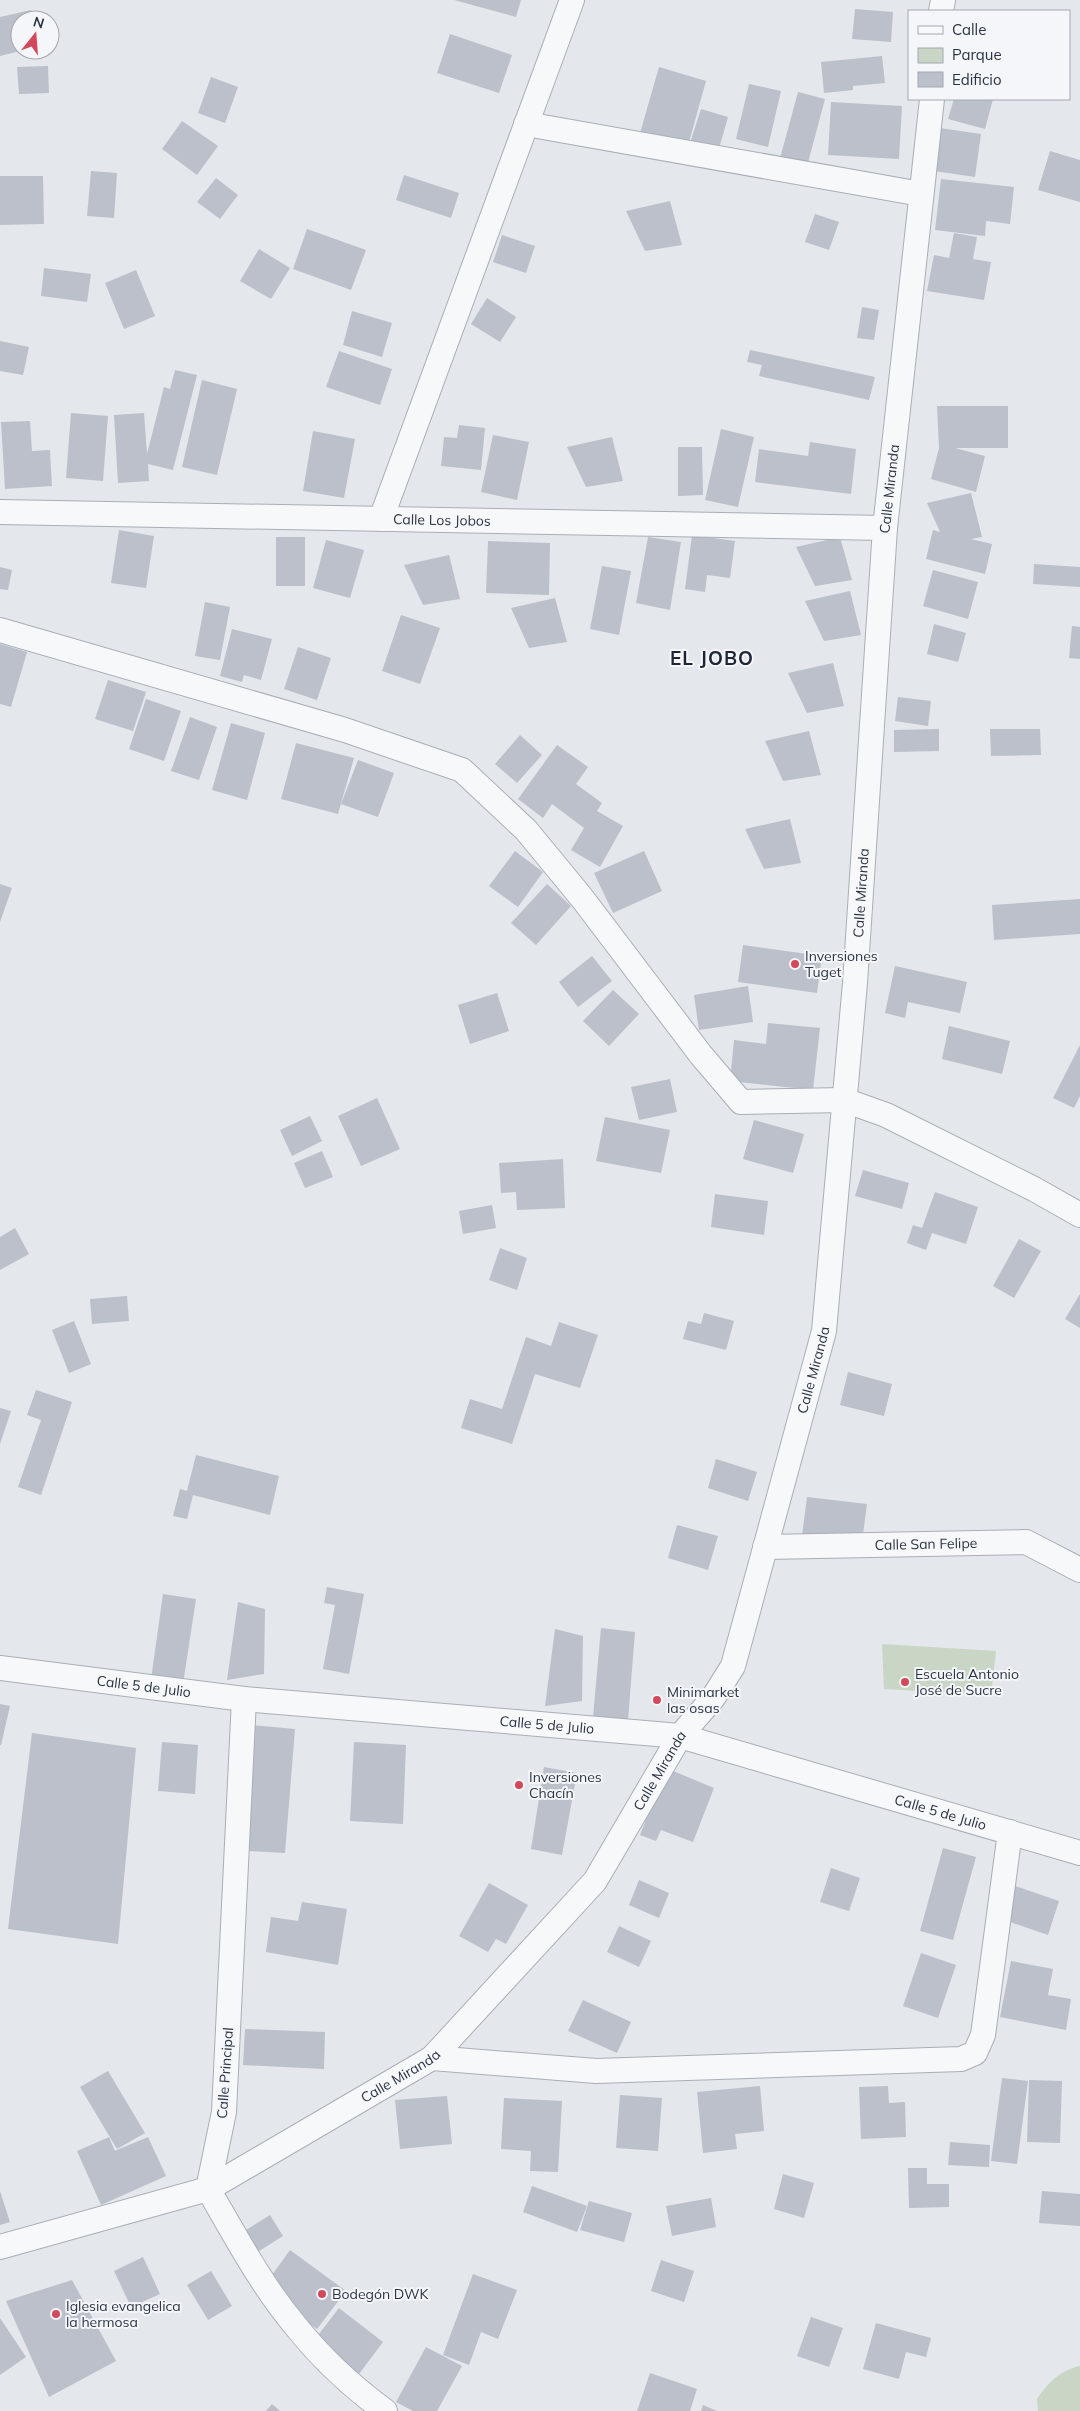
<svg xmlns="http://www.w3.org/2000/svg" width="1080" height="2411" font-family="Mulish,sans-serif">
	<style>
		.green { fill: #c9d6c5 }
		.building { fill: #bbc0ca }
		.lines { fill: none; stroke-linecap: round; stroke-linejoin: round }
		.minor-casing { stroke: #a9aeb7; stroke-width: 26 }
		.minor { stroke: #f7f8fa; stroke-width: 24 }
		.poi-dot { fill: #d1495b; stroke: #f4f6f9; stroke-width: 2 }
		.labels { text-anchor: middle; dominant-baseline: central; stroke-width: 4; stroke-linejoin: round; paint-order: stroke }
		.street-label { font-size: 14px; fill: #2b3445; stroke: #f4f6f9 }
		.poi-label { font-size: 14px; fill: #2b3445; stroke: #f4f6f9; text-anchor: start }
		.district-label { font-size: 19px; font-weight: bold; letter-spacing: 1px; fill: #1d2536; stroke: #f4f6f9 }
	</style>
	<rect width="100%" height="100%" fill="#e4e7ec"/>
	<!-- green -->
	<path class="green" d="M882,1644l114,7 -5,44 -107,-6z
		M1080,2366v45h-42l-1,-12c11,-16 23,-29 43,-33z"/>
	<!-- building -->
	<path class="building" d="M454,0h67l-5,17z
		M855,9l38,3 -2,30 -39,-3z
		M31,10l3,10h-14v31l-20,5v-39z
		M450,34l62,21 -13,38 -62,-20z
		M882,56l3,27 -32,3v4l-29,3 -3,-31z
		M48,66l1,27 -30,1 -2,-27z
		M659,67l47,14 -20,72 -48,-13z
		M211,77l27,10 -13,36 -27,-10z
		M749,84l32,7 -13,56 -32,-8z
		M798,92l27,7 -19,71 -27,-8z
		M954,99h39l-8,30 -37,-10z
		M831,102l71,4 -3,53 -71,-4z
		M701,109l27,8 -10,35 -28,-9z
		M182,121l36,25 -21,29 -35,-26z
		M940,128l41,6 -6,43 -41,-6z
		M1050,151l30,9v42l-42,-12z
		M91,171l26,2 -3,45 -27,-2z
		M404,175l55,18 -8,25 -55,-18z
		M0,176h43l1,48 -44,1z
		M216,178l22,17 -18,24 -23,-17z
		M941,179l73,8 -4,37 -24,-3 -1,15 -50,-6z
		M670,201l12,44 -37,6 -19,-40z
		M815,214l24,8 -10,28 -24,-8z
		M307,229l59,21 -15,40 -58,-21z
		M954,233l23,4 -4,22 18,3 -7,38 -57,-9 7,-36 15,3z
		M502,235l33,11 -9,27 -33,-11z
		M259,249l31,19 -19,31 -31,-18z
		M44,268l47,6 -4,28 -46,-6z
		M136,270l19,46 -31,13 -19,-46z
		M487,298l29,19 -16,25 -29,-18z
		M862,307l17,3 -5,30 -17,-2z
		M352,311l40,12 -10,34 -39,-12z
		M0,341l29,6 -6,28 -23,-4z
		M750,350l125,27 -6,23 -110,-24 3,-11 -15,-3z
		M339,351l53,18 -12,36 -54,-18z
		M175,370l22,5 -24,95 -25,-6 1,17 -31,2 -4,-68 30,-2 3,41 17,-67 6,2z
		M202,380l35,9 -20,86 -35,-8z
		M937,406h71v42h-53l30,8 -9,36 -45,-13 8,-31z
		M71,413l37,3 -5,65 -37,-3z
		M30,421l2,30 18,-1 2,36 -47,3 -4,-67z
		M459,425l26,3 -4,42 -40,-4 3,-29 13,1z
		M721,429l33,8 -16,70 -33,-7z
		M313,431l42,8 -11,59 -41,-7z
		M493,435l36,7 -12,58 -36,-8z
		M612,437l11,44 -37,6 -19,-40z
		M810,442l46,7 -5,45 -96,-12 4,-33 49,7z
		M678,447h24l1,48 -25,1z
		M971,493l11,44 -11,2 21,5 -7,30 -59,-15 7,-29 7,2 -13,-29z
		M119,530l35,6 -8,52 -35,-5z
		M692,535l43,6 -5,37 -23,-3 -2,17 -20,-3z
		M276,537h29v49h-29z
		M648,537l33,5 -11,68 -34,-7z
		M840,537l12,43 -37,6 -19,-39z
		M326,540l38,10 -14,48 -37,-10z
		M488,541l62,2 -1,52 -63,-2z
		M449,555l11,44 -37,6 -19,-40z
		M1034,564l46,3v20l-47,-3z
		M602,566l29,5 -12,64 -29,-6z
		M0,567l12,3 -4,20 -8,-1z
		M933,570l45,12 -10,37 -45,-13z
		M850,591l11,44 -37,6 -19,-40z
		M555,598l12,44 -38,6 -18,-40z
		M205,602l25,5 -10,53 -25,-4z
		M401,615l39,13 -20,56 -38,-13z
		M934,624l32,9 -8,29 -31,-8z
		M1072,626l8,1v32l-11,-1z
		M232,629l40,10 -11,41 -17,-5 -2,7 -22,-6z
		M0,644l27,8 -16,55 -11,-3z
		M298,647l33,11 -14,42 -33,-11z
		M833,663l11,43 -37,7 -19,-40z
		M108,680l38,12 -13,39 -38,-12z
		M898,697l33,4 -3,25 -33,-5z
		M146,699l35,12 -17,50 -35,-12z
		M190,717l27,10 -18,53 -28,-9z
		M231,723l34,10 -18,67 -35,-10z
		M939,729v22l-45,1v-22z
		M990,729h50l1,26 -50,1z
		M809,731l12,44 -38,6 -18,-40z
		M520,735l22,20 -25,28 -22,-19z
		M296,743l58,15 -16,56 -57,-15z
		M557,745l31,22 -12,17 26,19 -5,8 26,15 -23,41 -29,-17 13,-22 -32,-24 -9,14 -25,-19z
		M358,760l36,13 -16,44 -37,-13z
		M790,819l11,44 -37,6 -19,-40z
		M515,851l28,21 -25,35 -29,-21z
		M644,851l18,40 -49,22 -19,-40z
		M0,884l12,4 -12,34z
		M547,884l24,22 -35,39 -25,-22z
		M1080,899v35l-86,6 -2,-35z
		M743,945l79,11 -5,37 -79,-11z
		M592,956l20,25 -34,26 -19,-25z
		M895,966l72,16 -7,31 -52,-11 -3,16 -20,-5z
		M748,986l5,36 -54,8 -5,-35z
		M613,990l26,24 -30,32 -26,-25z
		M497,993l12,38 -39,13 -12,-39z
		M768,1023l52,5 -7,62 -83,-9 4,-41 32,4z
		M949,1026l61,15 -8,33 -60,-15z
		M1080,1045v51l-6,12 -21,-10z
		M670,1079l7,33 -38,8 -8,-33z
		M377,1098l23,51 -39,17 -23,-50z
		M310,1116l12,25 -30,15 -12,-26z
		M605,1117l65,13 -9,43 -65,-12z
		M754,1120l50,14 -11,39 -50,-14z
		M322,1151l11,26 -28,11 -11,-25z
		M563,1159l2,49 -48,2 -1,-18 -15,1 -2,-30z
		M863,1170l46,13 -7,26 -47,-13z
		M935,1192l43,15 -12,37 -34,-11 -6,17 -19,-7 6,-18 9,3z
		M715,1194l53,7 -4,34 -53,-8z
		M492,1205l4,23 -33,6 -4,-23z
		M15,1228l14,26 -29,16v-33z
		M1019,1239l22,12 -27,47 -21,-12z
		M500,1248l27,10 -10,32 -28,-10z
		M1080,1294v34l-15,-9z
		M127,1296l2,25 -37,3 -2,-25z
		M704,1313l30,8 -8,29 -43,-11 5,-18 13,3z
		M74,1321l17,43 -22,9 -17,-43z
		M559,1322l39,13 -18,53 -45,-14 -23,70 -51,-16 9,-29 32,10 24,-72 25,9z
		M848,1372l44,12 -8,32 -44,-11z
		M36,1390l36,12 -31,93 -23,-8 23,-67 -14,-5z
		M0,1408l11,3 -11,33z
		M196,1455l83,21 -9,39 -77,-20 -6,24 -14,-3 7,-27 7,2z
		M716,1459l41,13 -9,29 -40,-13z
		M807,1497l60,7 -5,38 -60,-6z
		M677,1525l41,11 -10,34 -40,-12z
		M327,1587l37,7 -15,80 -26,-5 12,-64 -11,-2z
		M163,1594l33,5 -13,85 -32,-5z
		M238,1602l27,7 -1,65 -37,6z
		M601,1628l34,4 -7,88 -35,-3z
		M555,1629l28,7 -1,65 -37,5z
		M0,1704l10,2 -9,39h-1z
		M252,1725l43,4 -10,124 -38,-2 4,-51h-6z
		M32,1733l104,15 -18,196 -110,-15z
		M162,1742l36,3 -3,49 -37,-3z
		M354,1742l52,3 -3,79 -53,-3z
		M544,1767l33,6 -15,82 -31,-6z
		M666,1768l48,20 -21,54 -32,-12 -5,11 -16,-6z
		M943,1848l33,9 -23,83 -33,-9z
		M831,1868l29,10 -11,33 -29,-9z
		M639,1880l30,13 -10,25 -30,-13z
		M489,1883l39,22 -22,39 -10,-5 -8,13 -29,-16z
		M1015,1886l44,15 -11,34 -44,-15z
		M302,1902l45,7 -9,56 -72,-13 5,-35 27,4z
		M619,1926l32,15 -12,26 -32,-15z
		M921,1953l35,12 -18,53 -35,-12z
		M1011,1961l42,8 -5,26 23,4 -5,31 -66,-13z
		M583,2000l48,22 -14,31 -49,-22z
		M245,2029l80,3 -1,37 -81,-4z
		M108,2071l37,62 -28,16 -37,-62z
		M1002,2078l26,3 -11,83 -26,-3z
		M1029,2080l33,1 -2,62 -33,-1z
		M760,2086l4,45 -29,3 2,15 -34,4 -6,-61z
		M888,2086l1,17 16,-1 1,35 -45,2 -2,-52z
		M620,2095l42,3 -4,53 -42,-3z
		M447,2096l5,48 -52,5 -5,-49z
		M504,2098l58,3 -4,71 -28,-1 1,-20 -30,-2z
		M109,2137l6,14 -3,1 36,-15 18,39 -65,29 -24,-54z
		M950,2142l40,3 -1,22 -41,-2z
		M908,2168h19v16h22v23l-40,1z
		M783,2174l31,9 -10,35 -30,-9z
		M532,2186l55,20 -10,26 -54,-20z
		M0,2191l10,31 -10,3z
		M1042,2191l38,3v32l-41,-3z
		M711,2198l5,29 -44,9 -6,-30z
		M589,2201l43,12 -8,29 -44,-12z
		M270,2215l13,21 -35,22 -13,-21z
		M290,2250l56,41 -29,38 -55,-40z
		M143,2257l17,37 -29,13 -17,-36z
		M661,2260l33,11 -10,31 -33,-11z
		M211,2271l21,35 -24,14 -21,-35z
		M473,2274l44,16 -19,49 -17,-7 -12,33 -26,-10z
		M72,2280l44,81 -67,36 -43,-96z
		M339,2308l44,34 -33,44 -45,-34z
		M811,2317l32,11 -14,39 -32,-11z
		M0,2318l26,39 -26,18z
		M876,2323l55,15 -5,19 -20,-5 -7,27 -36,-10z
		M426,2347l36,19 -25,45h-24l-17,-9z
		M650,2373l47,16 -7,22h-53z
		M272,2404l8,7h-14z
		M703,2405l14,6h-16z"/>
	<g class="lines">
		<defs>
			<g id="minor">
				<path d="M941,11l2,-11"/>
				<path d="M526,124l395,70"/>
				<path id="s1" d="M0,512l885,16"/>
				<path d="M381,519l191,-519"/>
				<path d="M0,630l345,100 117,40 64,60 56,68 119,157 40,47 103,-2 42,15 148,74 46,26"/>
				<path id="s2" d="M765,1547l261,-5 54,28"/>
				<path id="s3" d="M0,1668l244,31 436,37 400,117"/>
				<path d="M244,1699l-20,413 -16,77c27,46 52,94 86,135 26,33 57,62 91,87"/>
				<path d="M432,2058l164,13 365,-12 14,-6 8,-18 27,-203"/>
				<path id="s4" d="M0,2247l208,-58 224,-131 163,-177 85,-145 33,-38 20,-32 91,-335 31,-348 30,-455 47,-429"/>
			</g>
		</defs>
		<!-- minor casing -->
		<use href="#minor" class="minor-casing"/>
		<!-- minor -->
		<use href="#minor" class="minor"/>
	</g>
	<!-- markers -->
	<g class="poi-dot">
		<circle cx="795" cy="964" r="5"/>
		<circle cx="905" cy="1682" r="5"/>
		<circle cx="657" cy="1700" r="5"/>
		<circle cx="519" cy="1785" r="5"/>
		<circle cx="322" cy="2294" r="5"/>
		<circle cx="56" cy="2314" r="5"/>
	</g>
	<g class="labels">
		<!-- street labels -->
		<g class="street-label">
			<text stroke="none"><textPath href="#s4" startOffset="2164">Calle Miranda</textPath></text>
			<text stroke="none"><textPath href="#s1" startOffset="442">Calle Los Jobos</textPath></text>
			<text stroke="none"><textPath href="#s4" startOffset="1759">Calle Miranda</textPath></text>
			<text stroke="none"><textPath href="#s4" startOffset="1279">Calle Miranda</textPath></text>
			<text stroke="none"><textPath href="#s2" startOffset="161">Calle San Felipe</textPath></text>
			<text stroke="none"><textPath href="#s3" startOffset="145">Calle 5 de Julio</textPath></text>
			<text stroke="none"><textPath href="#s3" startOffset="550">Calle 5 de Julio</textPath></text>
			<text stroke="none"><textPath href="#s4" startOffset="844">Calle Miranda</textPath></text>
			<text stroke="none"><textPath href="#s3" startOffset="955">Calle 5 de Julio</textPath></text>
			<text transform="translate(225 2073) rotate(-86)">Calle Principal</text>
			<text stroke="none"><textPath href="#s4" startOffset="439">Calle Miranda</textPath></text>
		</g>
		<!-- poi labels -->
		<g class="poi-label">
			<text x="805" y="956">Inversiones<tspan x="805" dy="16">Tuget</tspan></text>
			<text x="915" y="1674">Escuela Antonio<tspan x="915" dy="16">José de Sucre</tspan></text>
			<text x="667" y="1692">Minimarket<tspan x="667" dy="16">las osas</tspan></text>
			<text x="529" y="1777">Inversiones<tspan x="529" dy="16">Chacín</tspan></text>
			<text x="332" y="2294">Bodegón DWK</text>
			<text x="66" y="2306">Iglesia evangelica<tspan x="66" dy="16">la hermosa</tspan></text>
		</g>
		<!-- district labels -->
		<g class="district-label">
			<text x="712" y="658">EL JOBO</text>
		</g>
	</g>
	<!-- legend -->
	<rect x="908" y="10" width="162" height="90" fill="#f4f6f9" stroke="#a4a8b1"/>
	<rect x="918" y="26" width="25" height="8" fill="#f7f8fa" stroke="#a4a8b1"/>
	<text x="952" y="35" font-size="15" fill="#2b3445">Calle</text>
	<rect x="918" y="48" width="25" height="15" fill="#c9d6c5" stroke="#a4a8b1"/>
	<text x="952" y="60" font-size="15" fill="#2b3445">Parque</text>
	<rect x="918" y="72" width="25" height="15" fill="#bbc0ca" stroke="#a4a8b1"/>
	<text x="952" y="85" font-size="15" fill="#2b3445">Edificio</text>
	<!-- north arrow -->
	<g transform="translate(35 35) rotate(17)"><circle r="24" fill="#f4f6f9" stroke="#a4a8b1"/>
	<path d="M0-4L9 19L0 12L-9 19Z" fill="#d1495b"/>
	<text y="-8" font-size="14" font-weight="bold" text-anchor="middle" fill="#2b3445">N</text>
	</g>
</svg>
